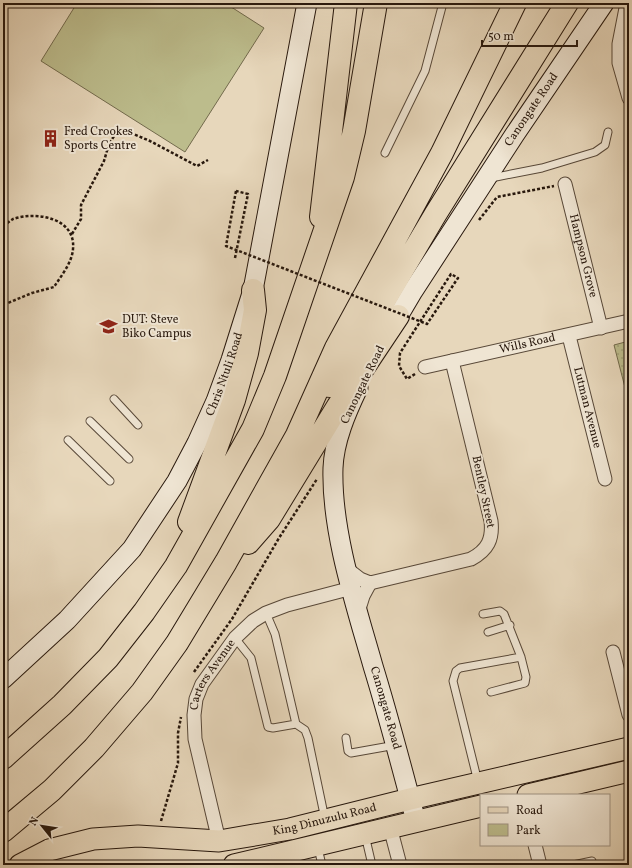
<svg xmlns="http://www.w3.org/2000/svg" width="632" height="868" font-family="Vollkorn,serif">
	<style>
		.grass { fill: url(#grass-dots); stroke: #726a4c }
		.park { fill: #bcbc8c; stroke: #726a4c }
		.lines { fill: none; stroke-linecap: round; stroke-linejoin: round }
		.lane-casing { stroke: #584838; stroke-width: 9 }
		.street-casing { stroke: #584838; stroke-width: 15 }
		.secondary-casing { stroke: #28180d; stroke-width: 21 }
		.primary-casing { stroke: #28180d; stroke-width: 23 }
		.highway-casing { stroke: #28180d; stroke-width: 24 }
		.path { stroke: #28180d; stroke-width: 2.5; stroke-dasharray: 3 2; stroke-linecap: butt }
		.lane { stroke: #efe5d3; stroke-width: 7 }
		.street { stroke: #efe5d3; stroke-width: 13 }
		.secondary { stroke: #efe5d3; stroke-width: 19 }
		.primary { stroke: #e7d7bb; stroke-width: 21 }
		.highway { stroke: #e7d7bb; stroke-width: 22 }
		.path-bridge { stroke: #28180d; stroke-width: 2.5; stroke-dasharray: 3 2; stroke-linecap: butt }
		.labels { text-anchor: middle; dominant-baseline: central; stroke-width: 4; stroke-linejoin: round; paint-order: stroke }
		.street-label { font-size: 12px; fill: #28180d; stroke: #efe5d3 }
		.poi-label { font-size: 12px; fill: #28180d; stroke: #efe5d3; text-anchor: start }
	</style>
	<defs>
		<pattern id="grass-dots" width="8" height="8" patternUnits="userSpaceOnUse"><rect width="8" height="8" fill="#bcbc8c"/><path d="M2 2h.1M6 6h.1" fill="none" stroke="#a2a178" stroke-width="1.8" stroke-linecap="round"/></pattern>
	</defs>
	<rect width="100%" height="100%" fill="#e7d7bb"/>
	<filter id="stains"><feTurbulence type="fractalNoise" baseFrequency=".005" numOctaves="4"/><feColorMatrix values="0 0 0 0 .2 0 0 0 0 .09 0 0 0 0 .02 0 0 0 .5 -.17"/></filter>
	<radialGradient id="worn" r=".72"><stop offset=".6" stop-color="#630" stop-opacity="0"/><stop offset="1" stop-color="#630" stop-opacity=".3"/></radialGradient>
	<!-- grass -->
	<path class="grass" d="M629,341v58h-1l-14,-54z"/>
	<!-- park -->
	<path class="park" d="M77,3h148l39,25 -79,124 -144,-91z"/>
	<g class="lines">
		<defs>
			<path id="lane" d="M385,153l40,-82 18,-68
				M491,178l51,-10 53,-16 10,-7 3,-13
				M114,399l24,26
				M90,421l39,38
				M68,440l42,41
				M266,613l9,21 21,90
				M488,632l22,-7
				M235,638l16,20 17,69 5,1 23,-4 9,6 3,8 17,81
				M491,692l34,-9 1,-6 -5,-20
				M346,738l2,13 3,2 45,-8
				M478,782l-25,-101 3,-10 4,-3 61,-11 -17,-43 -4,-3 -17,3
				M365,835l7,30
				M318,848l4,17
				M573,865l19,-4"/>
			<g id="street">
				<path d="M627,3l-8,41v19l10,35"/>
				<path id="s1" d="M565,184l36,144"/>
				<path id="s2" d="M569,336l36,143"/>
				<path id="s3" d="M425,367l204,-46"/>
				<path d="M347,569l13,10 10,4 101,-24c17,-9 22,-20 20,-38l-39,-160"/>
				<path d="M358,612l5,-16 7,-13"/>
				<path d="M613,652l16,63"/>
				<path d="M390,827l10,38"/>
				<path id="s4" d="M219,841l-24,-102 -1,-24 2,-16 6,-15 33,-46 18,-17 13,-8 21,-8 65,-17"/>
				<path d="M535,845l5,20"/>
			</g>
			<g id="secondary">
				<path id="s5" d="M390,330l23,-39 102,-157 89,-131"/>
				<path id="s6" d="M358,388c-12,25 -24,53 -25,80 -2,63 23,138 40,198 16,52 29,103 43,155"/>
				<path id="s7" d="M3,679l64,-59 65,-71 45,-68 20,-38 19,-42 15,-41 22,-70 54,-287"/>
			</g>
			<g id="primary">
				<path d="M528,795l101,-24"/>
				<path id="s8" d="M20,865l29,-15 44,-11 45,-3 81,5 71,-12 120,-30 219,-51"/>
				<path d="M234,865l247,-59"/>
			</g>
			<path id="highway" d="M321,217l25,-214
				M330,386l34,-51 71,-120 132,-212
				M189,522l45,-122 13,-47 8,-43 -2,-20
				M248,543l21,-24 69,-113 60,-90
				M3,758l59,-53 46,-47 36,-46 32,-46 77,-137 22,-53 68,-199 11,-46 22,-128
				M3,831l49,-41 42,-42 48,-56 35,-49 49,-81 71,-127 39,-87 106,-195 73,-150"/>
		</defs>
		<!-- lane casing -->
		<use href="#lane" class="lane-casing"/>
		<!-- street casing -->
		<use href="#street" class="street-casing"/>
		<!-- secondary casing -->
		<use href="#secondary" class="secondary-casing"/>
		<!-- primary casing -->
		<use href="#primary" class="primary-casing"/>
		<!-- highway casing -->
		<use href="#highway" class="highway-casing"/>
		<!-- path -->
		<path class="path" d="M479,220l18,-23 57,-11
			M3,226c3,-2 7,-5 10,-7 24,-8 63,-1 60,30 -1,14 -12,27 -19,38l-22,6 -29,12
			M72,234l9,-15v-14l23,-44 5,-17 10,-16 31,13 47,25 11,-6
			M235,258l13,-64 -12,-3
			M415,374l-8,5 -8,-13 1,-13 27,-42
			M194,672l38,-53 47,-81 38,-59
			M161,821l17,-58v-30l3,-16"/>
		<!-- lane -->
		<use href="#lane" class="lane"/>
		<!-- street -->
		<use href="#street" class="street"/>
		<!-- secondary -->
		<use href="#secondary" class="secondary"/>
		<!-- primary -->
		<use href="#primary" class="primary"/>
		<!-- highway -->
		<use href="#highway" class="highway"/>
		<!-- path-bridge -->
		<path class="path-bridge" d="M236,191l-10,55 201,78 31,-46 -7,-4 -24,37"/>
	</g>
	<!-- icons -->
	<defs>
		<symbol id="building-bare" viewBox="-9 -9 18 18"><path d="M-4-6H4V6H1V3H-1V6H-4ZM-2.5-4.3h1.7v1.8h-1.7ZM.8-4.3h1.7v1.8H.8ZM-2.5-1h1.7V.8h-1.7ZM.8-1h1.7V.8H.8Z" fill="#8f2418" stroke="#efe5d3" stroke-width="2.5" paint-order="stroke"/></symbol>
		<symbol id="university-bare" viewBox="-9 -9 18 18"><path d="M0-5L7-2L0 1L-7-2ZM-4 1L0 2.5L4 1V4Q0 6-4 4Z" fill="#8f2418" stroke="#efe5d3" stroke-width="2.5" paint-order="stroke"/></symbol>
	</defs>
	<g fill-rule="evenodd">
		<use href="#building-bare" x="38" y="126" width="25" height="25"/>
		<use href="#university-bare" x="96" y="314" width="25" height="25"/>
	</g>
	<g class="labels">
		<!-- street labels -->
		<g class="street-label">
			<text stroke="none"><textPath href="#s5" startOffset="262">Canongate Road</textPath></text>
			<text stroke="none"><textPath href="#s1" startOffset="74">Hampson Grove</textPath></text>
			<text stroke="none"><textPath href="#s3" startOffset="105">Wills Road</textPath></text>
			<text stroke="none"><textPath href="#s7" startOffset="382">Chris Ntuli Road</textPath></text>
			<text transform="translate(363 385) rotate(-64)">Canongate Road</text>
			<text stroke="none"><textPath href="#s2" startOffset="74">Lutman Avenue</textPath></text>
			<text transform="translate(483 492) rotate(78)">Bentley Street</text>
			<text stroke="none"><textPath href="#s4" startOffset="174">Carters Avenue</textPath></text>
			<text stroke="none"><textPath href="#s6" startOffset="331">Canongate Road</textPath></text>
			<text stroke="none"><textPath href="#s8" startOffset="312">King Dinuzulu Road</textPath></text>
		</g>
		<!-- poi labels -->
		<g class="poi-label">
			<text x="64" y="132">Fred Crookes<tspan x="64" dy="14">Sports Centre</tspan></text>
			<text x="122" y="320">DUT: Steve<tspan x="122" dy="14">Biko Campus</tspan></text>
		</g>
	</g>
	<!-- margin -->
	<rect width="632" height="868" fill="none" stroke="#e7d7bb" stroke-width="16"/>
	<rect x="4" y="4" width="624" height="860" fill="none" stroke="#28180d" stroke-width="2"/>
	<rect x="8" y="8" width="616" height="852" fill="none" stroke="#28180d"/>
	<!-- legend -->
	<rect x="480" y="794" width="130" height="52" fill="#efe5d3" stroke="#9f9384"/>
	<rect x="488" y="807" width="20" height="6" fill="#e7d7bb" stroke="#9f9384"/>
	<text x="516" y="814" font-size="12" fill="#28180d">Road</text>
	<rect x="488" y="824" width="20" height="12" fill="#bcbc8c" stroke="#9f9384"/>
	<text x="516" y="834" font-size="12" fill="#28180d">Park</text>
	<!-- north arrow -->
	<g transform="translate(42 826) rotate(300)" stroke="#efe5d3" stroke-width="3" paint-order="stroke">
	<path d="M0-3L7 15L0 10L-7 15Z" fill="#28180d"/>
	<text y="-6" font-size="11" font-weight="bold" text-anchor="middle" fill="#28180d">N</text>
	</g>
	<!-- scale -->
	<path d="M482 40v6h95v-6" fill="none" stroke="#28180d" stroke-width="2"/>
	<text x="488" y="40" font-size="12" fill="#28180d" stroke="#efe5d3" stroke-width="3" paint-order="stroke">50 m</text>
	<rect width="100%" height="100%" filter="url(#stains)"/>
	<rect width="100%" height="100%" fill="url(#worn)"/>
</svg>
